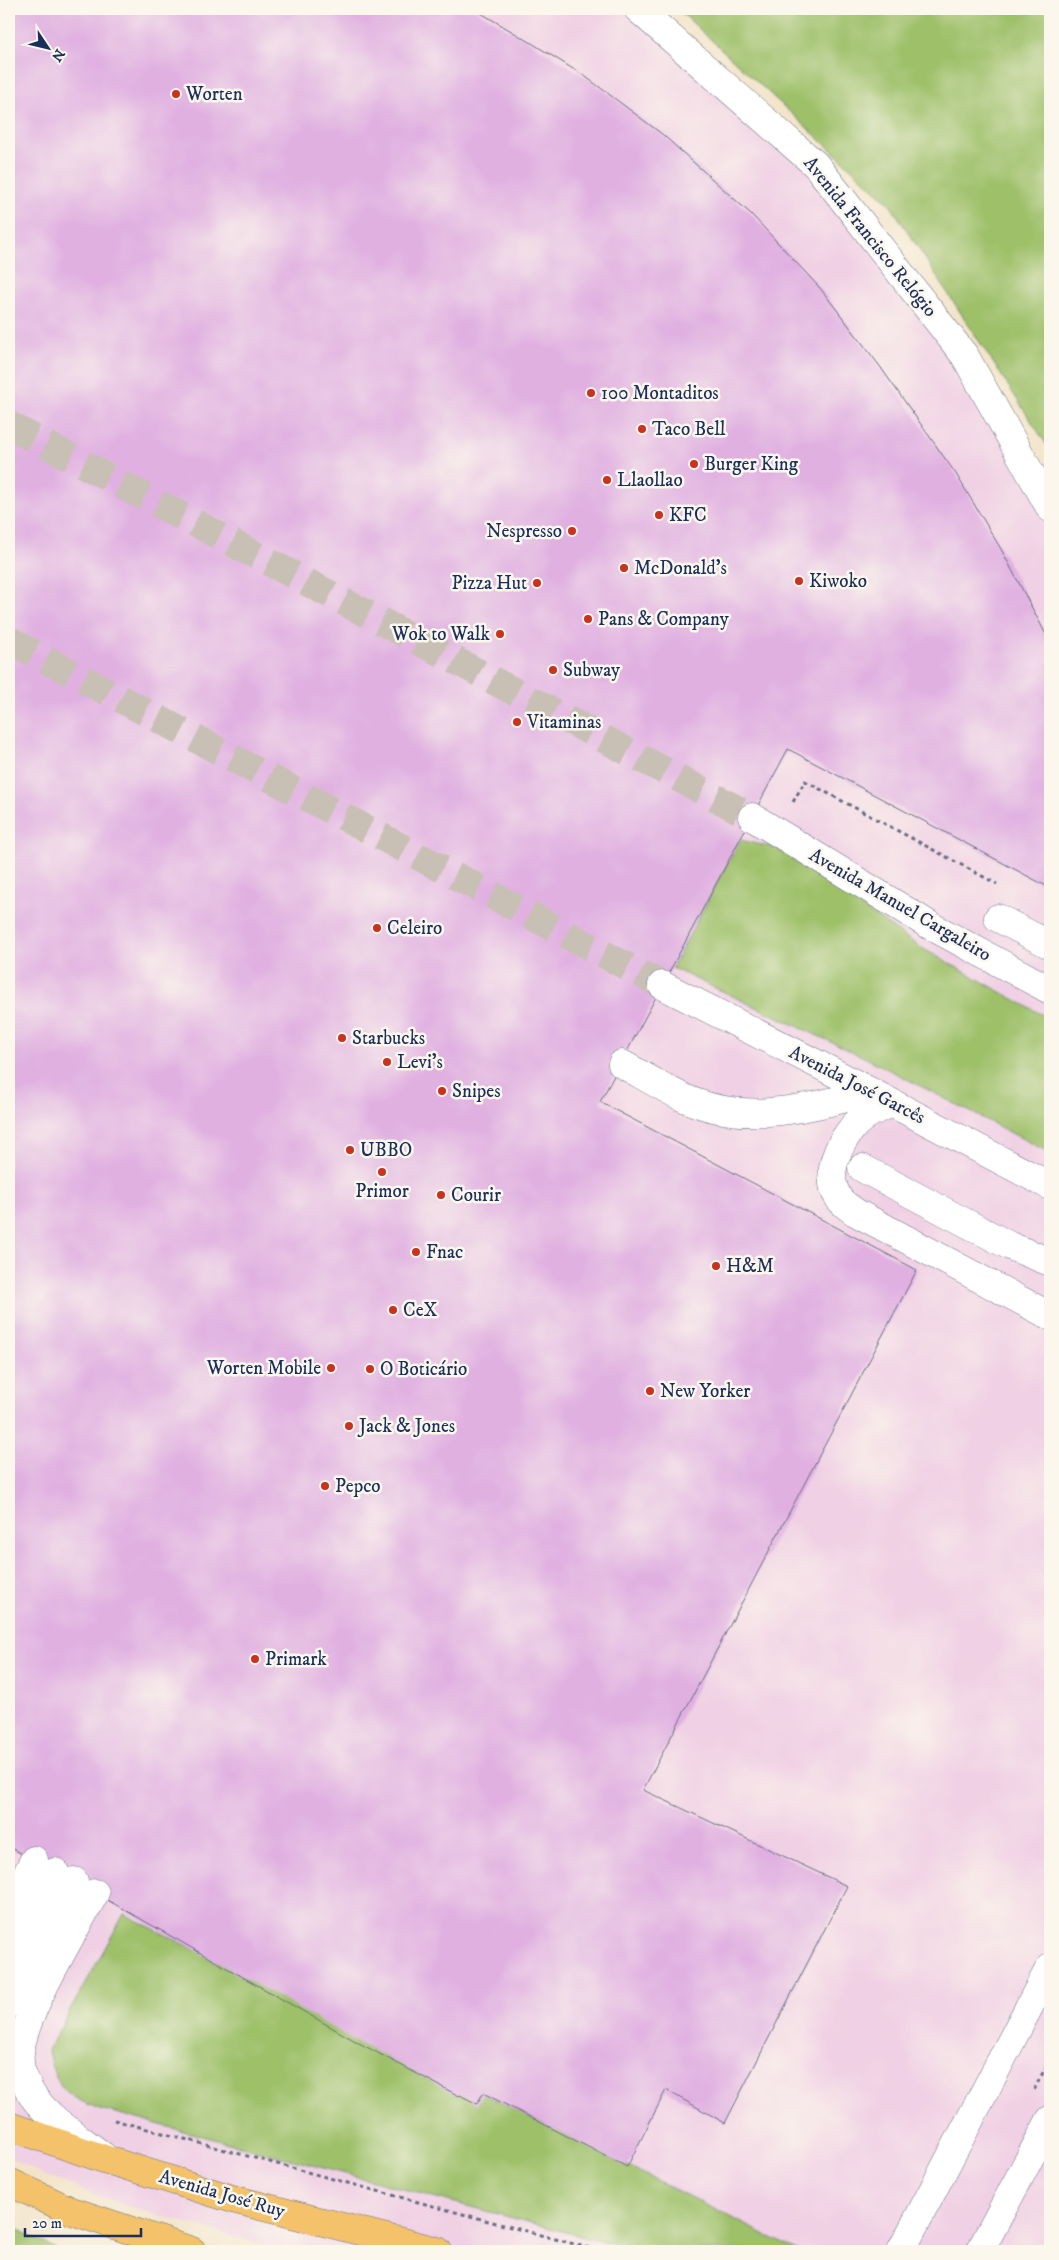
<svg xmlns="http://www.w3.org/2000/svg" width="1059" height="2260" font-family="'IM FELL DW Pica',serif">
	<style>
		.built { fill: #f0d0e4 }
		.green { fill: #9ec069; stroke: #5c7864 }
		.building { fill: #e0b0e1 }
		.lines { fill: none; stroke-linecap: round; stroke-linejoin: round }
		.minor-tunnel { stroke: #c8c0b4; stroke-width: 28; stroke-dasharray: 28 14; stroke-linecap: butt }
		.minor-casing { stroke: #676e83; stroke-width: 29 }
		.major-casing { stroke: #676e83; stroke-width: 29 }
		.path { stroke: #676e83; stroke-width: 3; stroke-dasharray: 4 4; stroke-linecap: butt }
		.minor { stroke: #fff; stroke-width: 28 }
		.major { stroke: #f3c26a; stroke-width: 28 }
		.poi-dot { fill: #c8321e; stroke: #fbf7ec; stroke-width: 2 }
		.labels { text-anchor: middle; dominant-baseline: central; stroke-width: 5; stroke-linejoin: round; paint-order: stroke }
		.poi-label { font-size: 19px; fill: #1b2f5e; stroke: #fbf7ec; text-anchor: start }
		.street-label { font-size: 19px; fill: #1b2f5e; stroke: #fbf7ec }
	</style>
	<rect width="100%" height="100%" fill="#fbf7ec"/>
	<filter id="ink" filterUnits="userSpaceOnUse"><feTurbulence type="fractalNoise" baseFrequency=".02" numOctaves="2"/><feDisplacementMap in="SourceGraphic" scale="10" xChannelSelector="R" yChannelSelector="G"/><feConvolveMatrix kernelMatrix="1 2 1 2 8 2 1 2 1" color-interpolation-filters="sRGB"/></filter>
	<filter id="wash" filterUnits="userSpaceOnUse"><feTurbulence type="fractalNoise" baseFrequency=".0096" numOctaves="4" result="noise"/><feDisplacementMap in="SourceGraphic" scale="20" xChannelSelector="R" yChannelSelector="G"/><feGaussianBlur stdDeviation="1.12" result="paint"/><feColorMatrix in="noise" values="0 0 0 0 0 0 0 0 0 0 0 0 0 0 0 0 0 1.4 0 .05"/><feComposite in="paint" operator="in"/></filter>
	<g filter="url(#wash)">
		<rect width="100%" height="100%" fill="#f3e4c9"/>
		<!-- built -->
		<path class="built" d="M9,9h629l178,156 149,191 85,152v1743h-764l-163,-46 -80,-30 -34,-18z"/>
		<!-- green -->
		<path class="green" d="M674,9h376v441l-161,-247 -205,-188z
			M740,840l36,8 144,99 130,72v134l-180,-93 -198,-92z
			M124,1914l674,337h-161l-537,-142c-35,-13 -45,-22 -52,-59z
			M9,2225l51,26h-51z"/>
		<g id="blocks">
			<!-- building -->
			<path class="building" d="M9,9h465l56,33 56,35 76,57 89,80 69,74 59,77 77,109 45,75 49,93v246l-262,-139 -188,353 317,168 -274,520 204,96 -122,237 -59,-33 -39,77 -144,-74 -6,11 -17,-9 -1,1 -100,-53 -264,-150 -86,-46z"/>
		</g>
	</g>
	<g filter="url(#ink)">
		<use href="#blocks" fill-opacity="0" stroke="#676e83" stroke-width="1"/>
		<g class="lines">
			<!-- minor-tunnel -->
			<path class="minor-tunnel" d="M9,425l743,392
				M9,640l653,345"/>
			<defs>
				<path id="minor" d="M638,9l178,156 149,191 85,152
					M752,817l179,109 119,64
					M998,918l52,27
					M662,985l169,86 219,115
					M622,1064c20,11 40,23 60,33 64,30 126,10 190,-5
					M892,1103c-9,4 -20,8 -28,14 -21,15 -42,55 -26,80 3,6 12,11 17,15l195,104
					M862,1168l148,78 40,16
					M95,1893c-19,36 -80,132 -75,170 0,8 7,24 12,32 18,25 48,43 72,62
					M9,1908l25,-48
					M9,1957l46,-85
					M9,2004l65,-123
					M901,2251l149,-284
					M980,2251l70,-131"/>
				<path id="major" d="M9,2126l98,34 129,40 202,51
					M9,2182l60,28 123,41"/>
			</defs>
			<!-- minor casing -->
			<use href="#minor" class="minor-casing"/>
			<!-- major casing -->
			<use href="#major" class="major-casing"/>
			<!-- path -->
			<path class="path" d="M793,802l12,-21 192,103
				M1034,2090l16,-31
				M114,2120l486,131"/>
			<!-- minor -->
			<use href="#minor" class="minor"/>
			<!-- major -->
			<use href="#major" class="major"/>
		</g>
	</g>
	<!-- markers -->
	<g class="poi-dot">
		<circle cx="176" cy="94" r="5"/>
		<circle cx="591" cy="393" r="5"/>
		<circle cx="642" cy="429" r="5"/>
		<circle cx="694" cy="464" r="5"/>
		<circle cx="607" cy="480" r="5"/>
		<circle cx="659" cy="515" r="5"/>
		<circle cx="572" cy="531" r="5"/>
		<circle cx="624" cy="568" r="5"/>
		<circle cx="799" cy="581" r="5"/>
		<circle cx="537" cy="583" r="5"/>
		<circle cx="588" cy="619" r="5"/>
		<circle cx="500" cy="634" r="5"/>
		<circle cx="553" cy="670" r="5"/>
		<circle cx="517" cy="722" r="5"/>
		<circle cx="377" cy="928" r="5"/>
		<circle cx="342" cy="1038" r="5"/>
		<circle cx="387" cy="1062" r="5"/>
		<circle cx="442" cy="1091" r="5"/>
		<circle cx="350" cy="1150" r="5"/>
		<circle cx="382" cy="1172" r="5"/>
		<circle cx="441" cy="1195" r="5"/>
		<circle cx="416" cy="1252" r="5"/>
		<circle cx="716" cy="1266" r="5"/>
		<circle cx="393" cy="1310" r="5"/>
		<circle cx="331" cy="1368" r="5"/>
		<circle cx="370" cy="1369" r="5"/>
		<circle cx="650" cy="1391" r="5"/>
		<circle cx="349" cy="1426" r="5"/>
		<circle cx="325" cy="1486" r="5"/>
		<circle cx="255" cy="1659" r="5"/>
	</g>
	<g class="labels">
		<!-- poi labels -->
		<g class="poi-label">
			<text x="186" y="94">Worten</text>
			<text x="601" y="393">100 Montaditos</text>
			<text x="652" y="429">Taco Bell</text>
			<text x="704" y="464">Burger King</text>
			<text x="617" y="480">Llaollao</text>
			<text x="669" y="515">KFC</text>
			<text x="562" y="531" text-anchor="end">Nespresso</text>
			<text x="634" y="568">McDonald's</text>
			<text x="809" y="581">Kiwoko</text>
			<text x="527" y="583" text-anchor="end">Pizza Hut</text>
			<text x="598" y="619">Pans &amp; Company</text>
			<text x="490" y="634" text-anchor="end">Wok to Walk</text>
			<text x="563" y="670">Subway</text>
			<text x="527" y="722">Vitaminas</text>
			<text x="387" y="928">Celeiro</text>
			<text x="352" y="1038">Starbucks</text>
			<text x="397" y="1062">Levi's</text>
			<text x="452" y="1091">Snipes</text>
			<text x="360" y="1150">UBBO</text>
			<text x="382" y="1191" text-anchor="middle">Primor</text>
			<text x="451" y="1195">Courir</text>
			<text x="426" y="1252">Fnac</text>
			<text x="726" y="1266">H&amp;M</text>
			<text x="403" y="1310">CeX</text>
			<text x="321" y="1368" text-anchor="end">Worten Mobile</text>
			<text x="380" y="1369">O Boticário</text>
			<text x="660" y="1391">New Yorker</text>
			<text x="359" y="1426">Jack &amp; Jones</text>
			<text x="335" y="1486">Pepco</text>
			<text x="265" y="1659">Primark</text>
		</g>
		<!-- street labels -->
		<g class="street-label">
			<text transform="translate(870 237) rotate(51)">Avenida Francisco Relógio</text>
			<text transform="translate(900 905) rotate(30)">Avenida Manuel Cargaleiro</text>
			<text transform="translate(857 1085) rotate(27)">Avenida José Garcês</text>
			<text transform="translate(222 2194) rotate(16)">Avenida José Ruy</text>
		</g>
	</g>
	<!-- margin -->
	<rect width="1059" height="2260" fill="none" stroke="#fbf7ec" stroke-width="30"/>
	<!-- north arrow -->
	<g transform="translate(48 48) rotate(125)" stroke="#fbf7ec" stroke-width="4" paint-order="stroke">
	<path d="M0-4L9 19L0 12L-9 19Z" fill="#1b2f5e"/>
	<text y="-8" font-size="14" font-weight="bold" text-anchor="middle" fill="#1b2f5e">N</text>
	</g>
	<!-- scale -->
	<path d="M25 2228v8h116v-8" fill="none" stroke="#1b2f5e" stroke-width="2.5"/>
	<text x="32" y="2228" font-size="15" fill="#1b2f5e" stroke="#fbf7ec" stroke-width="4" paint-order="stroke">20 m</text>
</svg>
